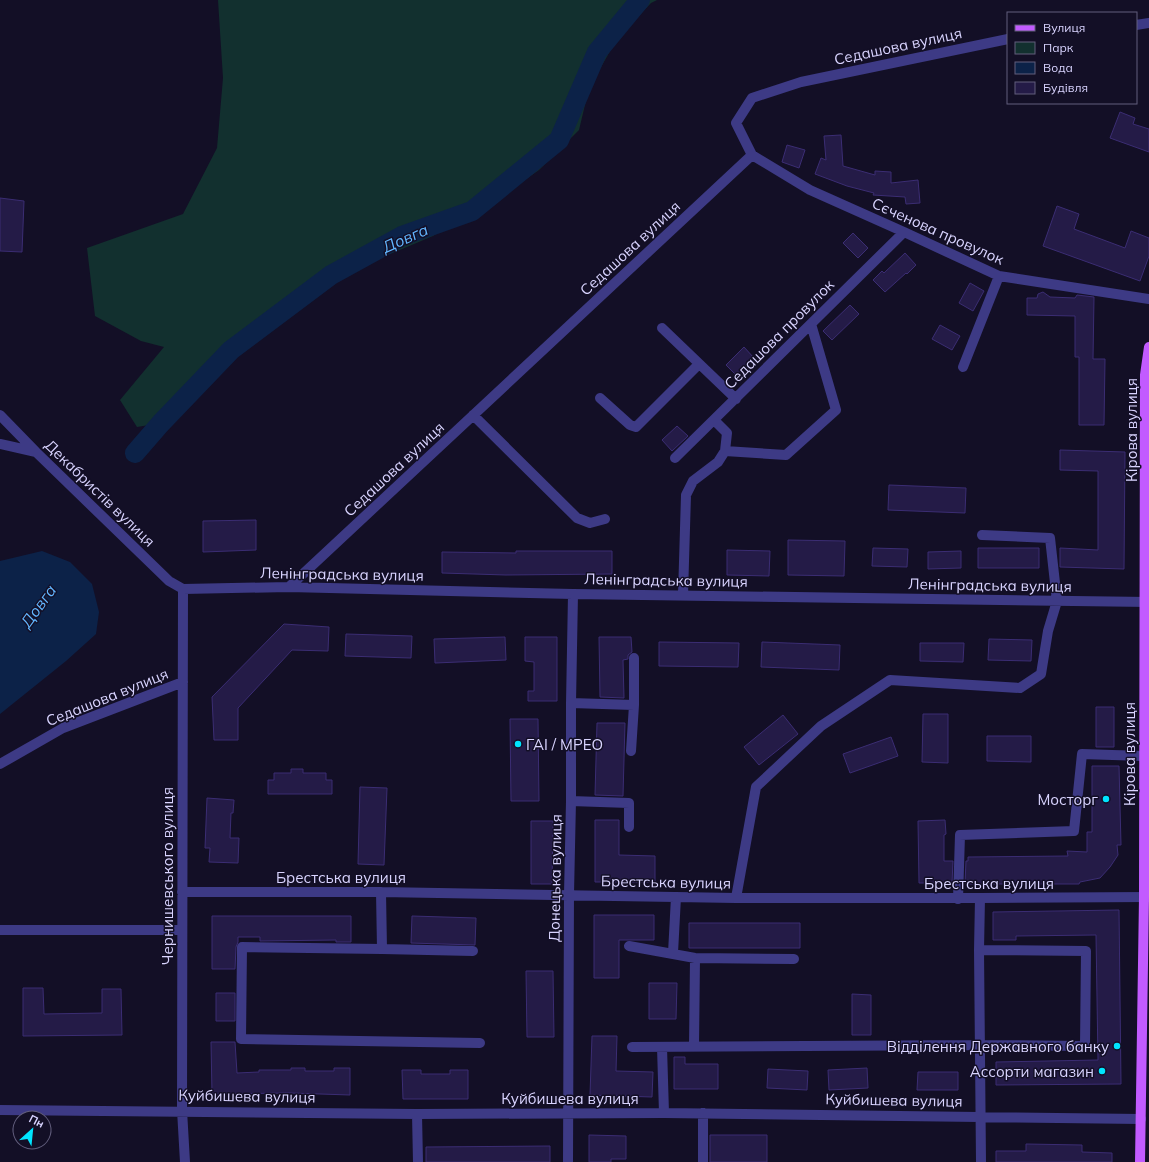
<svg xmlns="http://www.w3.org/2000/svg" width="1149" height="1162" font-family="Mulish,sans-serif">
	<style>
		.green { fill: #12302f }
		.water { fill: #0c2248 }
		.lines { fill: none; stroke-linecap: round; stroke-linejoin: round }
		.river { stroke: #0c2248; stroke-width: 20 }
		.building { fill: #241b47; stroke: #3b2d73 }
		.minor { stroke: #3d3a85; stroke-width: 10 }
		.major { stroke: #c25bff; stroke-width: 10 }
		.poi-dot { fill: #00e5ff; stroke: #130f26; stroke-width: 1.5 }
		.labels { text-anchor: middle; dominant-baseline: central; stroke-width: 3; stroke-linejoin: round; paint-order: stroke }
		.street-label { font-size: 15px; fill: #d9d4ff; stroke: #130f26 }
		.poi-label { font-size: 15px; fill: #d9d4ff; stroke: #130f26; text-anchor: end }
		.water-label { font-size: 16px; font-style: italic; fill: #62b6ff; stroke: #130f26 }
	</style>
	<rect width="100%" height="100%" fill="#130f26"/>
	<!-- green -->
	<path class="green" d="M218,0h439l-6,3 -34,36 -28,49 -10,42 -40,40 -27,19 -40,22 -39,25 -50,21 -52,18 -60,55 -35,25 -46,47 -29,21 -24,4 -17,-27 44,-53 -23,-6 -46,-25 -8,-68 96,-34 34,-66 6,-70z"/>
	<!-- water -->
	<path class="water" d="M42,551l28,11 22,22 7,28 -3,22 -30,27 -66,53v-153z"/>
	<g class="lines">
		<!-- river -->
		<path class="river" d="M135,453l26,-30 70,-73 100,-75 71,-39 70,-25 87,-71 38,-88 43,-52"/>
	</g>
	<!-- building -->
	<path class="building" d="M1120,112l15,6 -2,6 16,5v23l-39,-14z
		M841,135l2,31 32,9v-4l16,1v11l27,-3 2,23 -14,1 -1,-7 -32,-2 1,-2 -27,-7 -32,-12 6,-16 5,2 -2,-24z
		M787,145l18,5 -6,18 -17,-6z
		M0,198l24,3 -2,51 -22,-1z
		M1057,206l22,8 -5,15 51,19 6,-17 18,7v18l-9,25 -97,-35z
		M853,233l15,15 -10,10 -15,-15z
		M905,253l11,12 -9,9 -1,-1 -21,19 -12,-12 9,-9 2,2z
		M970,283l14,8 -11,20 -14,-8z
		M1043,292l7,5 25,1 2,-3 17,2 -1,62h12l-1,66h-25v-68h-4v-41l-48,-1v-17h10l1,-4z
		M850,305l9,9 -27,26 -9,-9z
		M940,325l20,11 -8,14 -20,-11z
		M744,347l10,11 -18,17 -10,-10z
		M677,426l11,10 -16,15 -10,-11z
		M1060,450l65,2 -1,117 -64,-2v-19l38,2v-79l-38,-1z
		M889,485l77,3 -1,25 -77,-3z
		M256,520v30l-53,2v-31z
		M788,540l57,1 -1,35 -56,-1z
		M873,548l35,1 -1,18 -35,-1z
		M978,548h61v20h-61z
		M727,550l43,1 -1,25 -42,-1z
		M516,551h96v23l-106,1 -64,-2v-21l74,1z
		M961,551v17l-33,1v-17z
		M284,624l45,3 -1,24 -36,-1 -54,58v32h-24l-2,-43z
		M346,634l66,2 -1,22 -66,-2z
		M505,637l1,23 -71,3 -1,-24z
		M525,637h32v64h-29v-10h6v-29l-9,-1z
		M599,637h32l1,15 -4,3v4l-5,1 1,38 -24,-1z
		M989,639l43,1 -1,21 -43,-1z
		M659,642l80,1 -1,24 -79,-1z
		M762,642l78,3 -1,25 -78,-3z
		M920,643h44l-1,19 -43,-1z
		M1096,707h18v40h-18z
		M923,714h25v49l-26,-1z
		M783,715l15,19 -39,31 -15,-18z
		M510,719h28l1,82h-28z
		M597,723h28l-2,73 -28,-1z
		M987,736h44v26l-44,-1z
		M891,737l7,19 -48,17 -7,-19z
		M1092,766h27l2,79h-4l1,10 -8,12 -10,11 -20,4 -1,2h-112l-2,-1 1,-22h2v-4l100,-1 -1,-5 20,1v-20h5z
		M291,769h12v4h23v7h6v14h-64v-14h6v-7h17z
		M360,787l27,1 -3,77 -26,-1z
		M207,798l27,2 -1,13h-2l-1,25h9l-1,25 -29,-1 1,-14h-5z
		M595,820h24v35l36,1v26h-60z
		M945,820l1,14 -2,1v26h9l-1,22h-33l-1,-62z
		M531,821h22l-1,63h-21z
		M1119,910l2,174 -125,1v-23l102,-2 -2,-125 -80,1v4h-23v-28z
		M594,915h60v25h-35v38h-25z
		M212,916h139v26h-15v-2l-76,1v-4h-22v5l-2,5 -1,22h-23z
		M412,916l64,2 -1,27 -64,-2z
		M689,923h111v25h-111z
		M526,971h27l1,66h-27z
		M649,983h28l-1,36h-27z
		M23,988h20l1,26 58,-1v-24h19l1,46 -99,1z
		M216,993h19v28h-19z
		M852,994l19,1v40h-19z
		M592,1036h25l-1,35 37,1 -1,25 -62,-2z
		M211,1042h24l2,31 22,-1v-2h32v-2h14v3h29v-3h16v27l-60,-2 -78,1z
		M674,1057h11v7h33v25h-44z
		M867,1068l1,20 -39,2 -1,-20z
		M768,1069l40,2 -1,19 -40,-2z
		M402,1070h19v4h29v-4h18v29h-65z
		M918,1072h40v18h-41z
		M589,1135l37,1v23h-15v3h-22z
		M710,1135h57v27h-57z
		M1026,1144l56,1v7l30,1v9h-116v-11h30z
		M550,1146v16h-124v-15z"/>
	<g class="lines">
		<!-- minor -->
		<path class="minor" d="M1136,25l13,-2
			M752,155l58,35 94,42 95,44 150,23
			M662,328l74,71
			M963,367l36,-91
			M600,398l30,27 6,2 63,-63
			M0,415l36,37 133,129 14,8
			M473,415l104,103 13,5 15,-4
			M0,444l36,8
			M725,451l61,4 50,-45 -25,-86
			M675,458l229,-226
			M289,587l463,-432 -16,-32 16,-25 49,-16 207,-43
			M183,589l106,-2 284,7 576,8
			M183,589l-1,521 3,52
			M683,595l3,-100 7,-14 25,-19 7,-11 2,-18 -13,-13
			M571,703l63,2
			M631,751l3,-46v-47
			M0,764l63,-36 120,-46
			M571,801l58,2v24
			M182,892h199l355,6h244l169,-1
			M381,892l1,57
			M736,898l20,-111 65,-61 69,-46 130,8 21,-14 7,-43 9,-30 -7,-63 -68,-3
			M980,898l-1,52 2,212
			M958,899l2,-64 114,-4 8,-77 61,2
			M0,930h181
			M629,946l66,12 99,1
			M473,951l-91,-2 -140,-2 -1,92 239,4
			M673,953l3,-56
			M632,1047l348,-2 105,1 1,-95 -107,-1
			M662,1047l2,66
			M694,1047l1,-89
			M0,1110l417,4 247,-1 477,6
			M703,1113v49
			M417,1114l1,48
			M568,1162l1,-268 2,-93v-98l2,-109"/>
		<!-- major -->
		<path class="major" d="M1140,1162l4,-265 1,-522 4,-28"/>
	</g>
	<!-- markers -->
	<g class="poi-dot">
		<circle cx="518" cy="744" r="4"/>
		<circle cx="1106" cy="799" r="4"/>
		<circle cx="1117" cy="1046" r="4"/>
		<circle cx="1102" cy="1071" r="4"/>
	</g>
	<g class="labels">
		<!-- street labels -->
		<g class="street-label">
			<text transform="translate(898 46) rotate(-12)">Седашова вулиця</text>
			<text transform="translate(938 231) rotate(24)">Сєченова провулок</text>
			<text transform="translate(630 248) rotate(-43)">Седашова вулиця</text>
			<text transform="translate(779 334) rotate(-45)">Седашова провулок</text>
			<text transform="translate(1131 430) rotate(-90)">Кірова вулиця</text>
			<text transform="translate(394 469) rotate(-43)">Седашова вулиця</text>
			<text transform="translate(100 493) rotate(44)">Декабристів вулиця</text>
			<text transform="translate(342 574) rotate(1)">Ленінградська вулиця</text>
			<text transform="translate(666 580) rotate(1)">Ленінградська вулиця</text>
			<text transform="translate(990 585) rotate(1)">Ленінградська вулиця</text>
			<text transform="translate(107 697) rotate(-22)">Седашова вулиця</text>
			<text transform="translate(1129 754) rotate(-90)">Кірова вулиця</text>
			<text transform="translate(167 876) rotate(-90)">Чернишевського вулиця</text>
			<text x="341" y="877">Брестська вулиця</text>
			<text transform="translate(555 878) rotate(-89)">Донецька вулиця</text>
			<text transform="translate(666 882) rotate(1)">Брестська вулиця</text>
			<text x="989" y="883">Брестська вулиця</text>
			<text transform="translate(247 1096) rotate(1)">Куйбишева вулиця</text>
			<text x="570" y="1098">Куйбишева вулиця</text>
			<text transform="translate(894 1100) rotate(1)">Куйбишева вулиця</text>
		</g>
		<!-- poi labels -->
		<g class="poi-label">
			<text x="526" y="744" text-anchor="start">ГАІ / МРЕО</text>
			<text x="1098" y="799">Мосторг</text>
			<text x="1109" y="1046">Відділення Державного банку</text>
			<text x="1094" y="1071">Ассорти магазин</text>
		</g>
		<!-- water labels -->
		<g class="water-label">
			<text transform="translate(405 238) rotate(-24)">Довга</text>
			<text transform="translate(38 606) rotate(-54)">Довга</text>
		</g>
	</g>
	<!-- legend -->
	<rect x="1007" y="12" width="130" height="92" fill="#130f26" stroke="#625e7d"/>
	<rect x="1015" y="25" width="20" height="6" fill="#c25bff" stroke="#625e7d"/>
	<text x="1043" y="32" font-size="12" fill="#d9d4ff">Вулиця</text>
	<rect x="1015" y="42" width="20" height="12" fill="#12302f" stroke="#625e7d"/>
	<text x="1043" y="52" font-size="12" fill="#d9d4ff">Парк</text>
	<rect x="1015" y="62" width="20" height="12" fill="#0c2248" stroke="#625e7d"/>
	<text x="1043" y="72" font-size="12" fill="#d9d4ff">Вода</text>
	<rect x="1015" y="82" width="20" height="12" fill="#241b47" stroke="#625e7d"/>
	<text x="1043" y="92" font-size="12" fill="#d9d4ff">Будівля</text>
	<!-- north arrow -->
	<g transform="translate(32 1130) rotate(27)"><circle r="19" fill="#130f26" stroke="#625e7d"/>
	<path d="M0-3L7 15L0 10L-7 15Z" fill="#00e5ff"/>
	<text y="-6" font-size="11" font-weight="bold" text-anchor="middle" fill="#d9d4ff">Пн</text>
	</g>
</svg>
